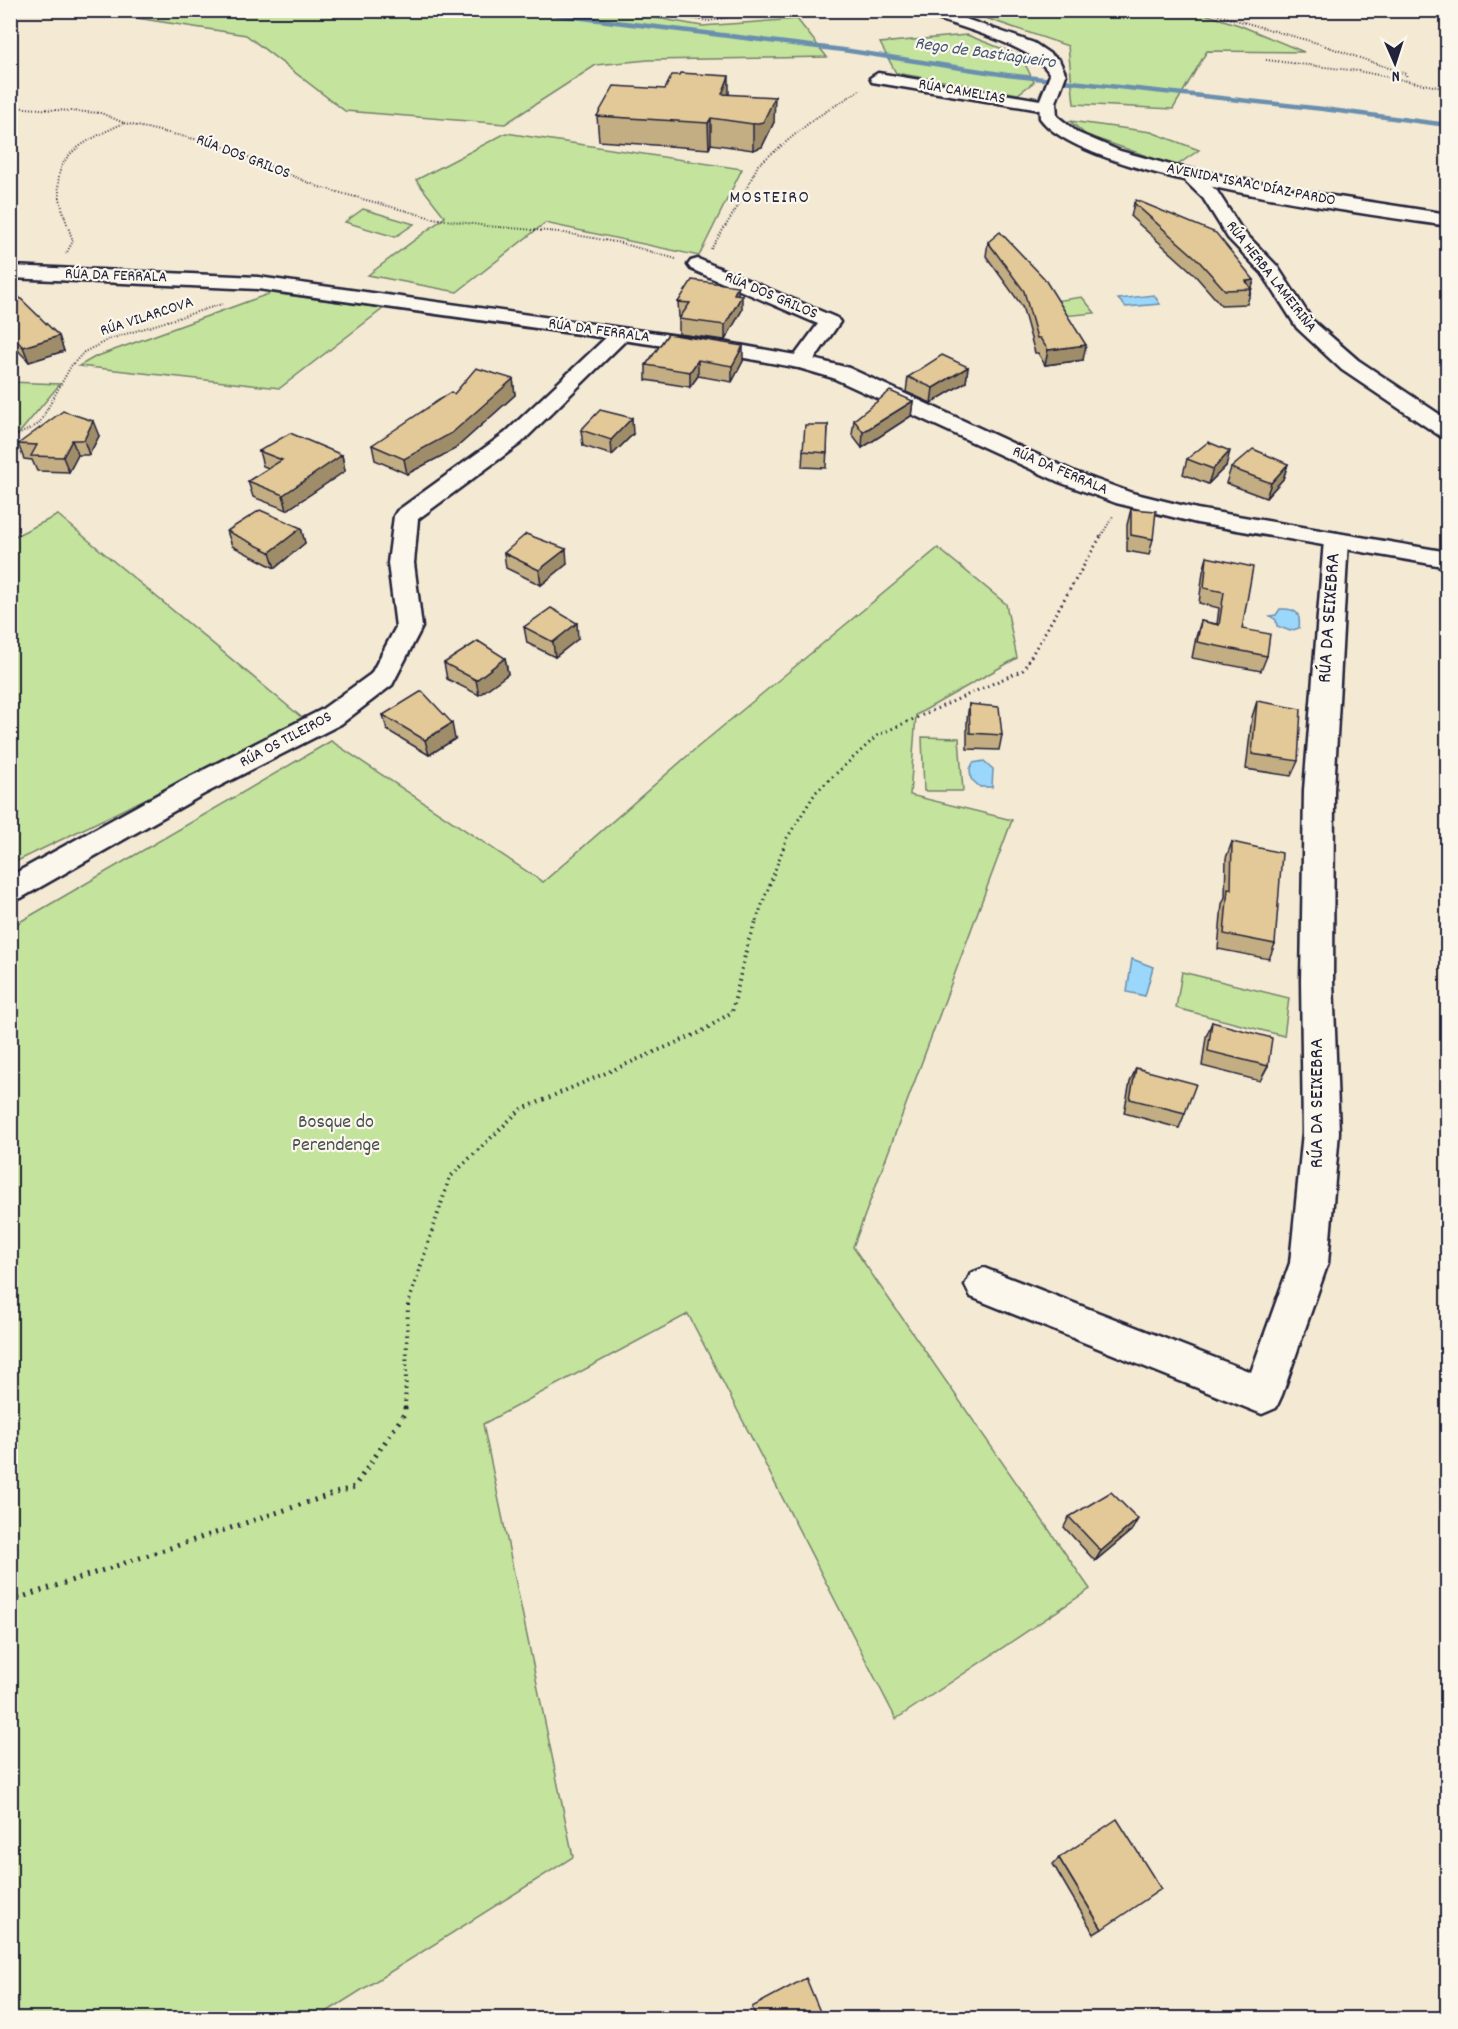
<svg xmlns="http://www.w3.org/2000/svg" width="1458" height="2029" font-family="Dekko,sans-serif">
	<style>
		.green { fill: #c4e39c; stroke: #73826c; stroke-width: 1.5 }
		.water { fill: #9ad7fb; stroke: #6a8fae; stroke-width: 1.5 }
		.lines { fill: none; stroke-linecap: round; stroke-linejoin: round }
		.stream { stroke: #6a8fae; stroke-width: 4.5 }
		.minor-casing { stroke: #22223b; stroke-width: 5 }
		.tertiary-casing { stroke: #22223b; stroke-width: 5 }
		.path-far3 { stroke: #22223b; stroke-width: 2; stroke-dasharray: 1 2; stroke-linecap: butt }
		.path-far2 { stroke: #22223b; stroke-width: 3; stroke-dasharray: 1.5 4; stroke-linecap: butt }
		.path-far1 { stroke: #22223b; stroke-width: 4; stroke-dasharray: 1.5 4.5; stroke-linecap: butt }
		.path { stroke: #22223b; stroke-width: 5; stroke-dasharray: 2 6; stroke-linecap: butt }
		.minor { fill: #fbf7ec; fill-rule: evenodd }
		.tertiary { fill: #fbf7ec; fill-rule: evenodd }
		.wall { fill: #c3ad83; stroke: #22223b; stroke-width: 1.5 }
		.shaded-wall { fill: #9f8d6a; stroke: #22223b; stroke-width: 1.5 }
		.building { fill: #e3c998; stroke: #22223b; stroke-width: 1.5 }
		.labels { text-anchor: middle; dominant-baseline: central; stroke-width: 4.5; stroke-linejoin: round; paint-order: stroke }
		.far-street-label { font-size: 16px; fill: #22223b; stroke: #fbf7ec }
		.far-water-label { font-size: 18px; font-style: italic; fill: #465875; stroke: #fbf7ec }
		.far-neighbourhood-label { font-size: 18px; letter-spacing: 1.5px; fill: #22223b; stroke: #fbf7ec }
		.street-label { font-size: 20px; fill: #22223b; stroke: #fbf7ec }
		.park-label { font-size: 20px; fill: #4a5253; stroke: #fbf7ec }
	</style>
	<rect width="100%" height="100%" fill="#f4e9d3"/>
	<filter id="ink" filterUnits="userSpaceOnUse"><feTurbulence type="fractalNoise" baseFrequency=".0167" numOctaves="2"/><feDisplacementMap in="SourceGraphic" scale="12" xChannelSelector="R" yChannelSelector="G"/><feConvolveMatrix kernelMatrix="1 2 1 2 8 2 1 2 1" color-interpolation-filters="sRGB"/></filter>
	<g filter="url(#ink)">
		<!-- green -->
		<path class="green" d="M611,10l91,16 95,-7 30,38 -179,3 -52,5 -91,59 -160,-13 -99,-76 -122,-19 -1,-5z
			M965,11h230l44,14 65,27 -97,-1 -34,58 -99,-5 -6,-58z
			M967,35l54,21 13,26 -16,12 -122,-21 -16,-30z
			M1070,121l81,11 48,18 -23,16 -90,-31z
			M506,133l236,36 -43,87 -154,-33 -88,69 -89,-17 77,-58 -29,-37z
			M363,209l51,15 -19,13 -50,-15z
			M271,293l113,15 -104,80 -201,-22 16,-9z
			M1082,297l13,16 -63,6 -11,-13z
			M10,382l50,2 -45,54 -4,1z
			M58,515l248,206 -295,143v-326z
			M938,548l68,56 11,54 -101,57 -6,80 102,25 -159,427 237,342 -194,130 -208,-405 -205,110 90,433 -256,161h-306v-1091l320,-186 212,141 150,-131z
			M922,737l37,1 4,53h-39z
			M1182,972l107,26 -5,38 -108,-28z"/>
		<!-- water -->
		<path class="water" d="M1154,295l6,9 -34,3 -8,-8z
			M1280,609c16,-1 21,4 19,19l-9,3 -13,-5 -1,-6 -6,-4 6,-1z
			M984,761l9,8 -1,18h-12l-9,-8 -1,-10 3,-6z
			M1132,959l21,8 -8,29 -18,-4z"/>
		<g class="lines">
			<!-- stream -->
			<path class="stream" d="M518,10l325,40 164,25 316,34 125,16"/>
			<defs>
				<path id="minor" d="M878,73l174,29 3,4 -3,4 -6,1 -174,-29 -2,-4z
					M1190,172l6,1 21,18 25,39 35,36 35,54 46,40 90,60v18l-8,-2 -98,-66 -45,-42 -35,-55 -34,-35 -25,-40 -22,-21 3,-4z
					M698,259l139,59 3,4 -31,45 -8,1 -8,-1 -3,-5 28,-38 -127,-55 -3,-4 3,-4z
					M620,329l7,2 4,4 -4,4 -106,104 -103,76 -4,44 8,64 -30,58 -51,39 -137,70 -183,104 -11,3v-25l174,-96 137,-70 50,-36 25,-47 -8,-64 6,-47 3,-5 108,-78 108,-102z
					M1336,533l9,2 3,5 -14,250 -1,191 6,151 -11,131 -46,132 -6,13 -14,6 -291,-117 -6,-12 6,-12 13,-5 267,104 39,-109 13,-131 -2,-151 3,-191 20,-250 3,-5z"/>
				<path id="tertiary" d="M917,10h23l94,33 25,17 7,15 -10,27 1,14 21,17 42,18 54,15 126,25 148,23v12c-80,-12 -365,-47 -408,-108l-1,-16 11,-27c-12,-29 -101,-51 -131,-62z
					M10,266l248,11 470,66 73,13 48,12 226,104 57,21 65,16 251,43v15l-251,-44 -81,-20 -57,-21 -226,-104 -34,-10 -71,-13 -470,-66 -248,-11z"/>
			</defs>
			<!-- minor casing -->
			<use href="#minor" class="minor-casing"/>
			<!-- tertiary casing -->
			<use href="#tertiary" class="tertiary-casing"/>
			<!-- path-far3 -->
			<path class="path-far3" d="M635,10l74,11 55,-11
				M1201,10l116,33 89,31 1,4
				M1266,60l92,11 90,18
				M10,107l91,6 23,10c-71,32 -78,44 -51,118l-7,13
				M124,123l93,21 102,43 113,31 55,8 72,6 62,11 55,16
				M711,249l27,-43 20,-41 56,-46 46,-29
				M10,439l29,-15 32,-58 13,-14 26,-13 112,-35
				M1100,538l13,-22"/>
			<!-- path-far2 -->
			<path class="path-far2" d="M756,921l31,-83 29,-46 62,-57 145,-65 78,-134"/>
			<!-- path-far1 -->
			<path class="path-far1" d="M405,1408l3,-104 42,-127 70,-67 181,-78 31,-20 16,-70 9,-23"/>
			<!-- path -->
			<path class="path" d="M10,1601l344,-114 51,-74v-6"/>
			<!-- minor -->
			<use href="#minor" class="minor"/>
			<!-- tertiary -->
			<use href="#tertiary" class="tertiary"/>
		</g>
		<!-- wall -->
		<path class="wall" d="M665,89l64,5 45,28 -12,25 -9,3 -42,-6 -2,5 -110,-8 -2,-25z
			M1134,203l120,77 -7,24 -26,1 -29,-33 -61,-55z
			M988,242l95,118 -38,5 -7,-12h-3l-13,-47 -36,-50z
			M738,294l4,16 -17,30 -46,-6v-15l1,-2h-1l-1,-15z
			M10,304l49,32 5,15 -35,11 -17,-18 -2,-3z
			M668,334l75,27 -11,21 -34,-6 -8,11 -44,-7v-15z
			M968,367l-2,15 -35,21 -25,-11 2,-15z
			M513,379l2,16 -60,54 -48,25 -32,-14 -3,-15z
			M913,401l-2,15 -49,32 -10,-13 2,-15z
			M828,425l-2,43 -24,-1 1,-16z
			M581,430l52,4 -21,21 -29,-9z
			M99,436l-10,19h-11l-9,17 -32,-1 -5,-11 -8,-1 -6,-15z
			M259,451l83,4 3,16 -58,39 -34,-13 -5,-16 21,-13 -6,-2z
			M1187,459l39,7 -18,18 -25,-10z
			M1288,464l-5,15 -17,19 -40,-15 5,-15z
			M1131,509l22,30 -4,16 -22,-4v-26z
			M301,528l4,15 -30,25 -43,-22 -5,-15z
			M504,553l63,11 -26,21 -35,-17z
			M1207,557l35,72 25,27 -6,15 -69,-13 4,-21 5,-16 16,3 2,-16 -20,-5 4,-31z
			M524,627l54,12 -23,18 -28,-14z
			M505,658l3,16 -29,21 -32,-16 -3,-16z
			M1257,701l41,60 -7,15 -45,-7 6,-52z
			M969,704l33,31 -3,15 -32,-1v-29z
			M383,715l72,24 -26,16 -42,-25z
			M1232,842l43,102 -6,15 -51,-10 4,-45 3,-7 1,-39z
			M1212,1022l56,44 -8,15 -58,-15 4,-29z
			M1136,1068l49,45 -6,15 -55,-15 6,-31z
			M1069,1517l63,13 -37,31 -31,-34z
			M1059,1858l43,71 -8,5 -41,-70z"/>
		<!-- shaded-wall -->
		<path class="shaded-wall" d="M729,76v24l-7,-6z
			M775,97l-1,25 -12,25 -9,3v-26z
			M711,118v26l-2,5 -1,-26z
			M1254,280l-4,15h-1l2,-6 -5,-8z
			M738,286v15l-4,-7z
			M742,295v15l-17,30v-15z
			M59,336l5,15 -35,11 -6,-15z
			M1086,345l-3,15 -38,5 3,-15z
			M743,346v15l-11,21v-16z
			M698,360v16l-8,11v-15z
			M968,367l-2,15 -35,21 2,-15z
			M513,379l2,16 -60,54 -48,25 -3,-15z
			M913,401l-2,15 -49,32 1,-16z
			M632,418l1,16 -21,21 -1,-15z
			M93,421l6,15 -10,19 -5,-15z
			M72,440l6,15 -9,17 -6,-15z
			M1230,451l-4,15 -18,18 5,-15z
			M342,455l3,16 -58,39 -4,-15z
			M1288,464l-5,15 -17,19 5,-15z
			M301,528l4,15 -30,25 -5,-16z
			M566,549l1,15 -26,21 -2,-15z
			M577,623l1,16 -23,18 -2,-15z
			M505,658l3,16 -29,21 -3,-15z
			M452,723l3,16 -26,16 -4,-15z
			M1138,1519l-6,11 -37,31 6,-10z"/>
		<!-- building -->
		<path class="building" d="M680,73l49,3 -7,18 53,3 -12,25 -10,2 -42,-6 -3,5 -111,-7 17,-30 51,3 7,-14h7z
			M1136,200l80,33 38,47 -8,1 5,8 -26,1 -29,-32 -62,-55z
			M1000,232l44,46 42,67 -38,5 -8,-12h-3l-13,-47 -36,-49z
			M692,280l46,6 -4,8 8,1 -17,30 -46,-6 11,-16 -12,-1z
			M19,297l40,39 -36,11 -13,-13v-6l6,-2 -6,-4v-18z
			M668,334l75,12 -11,20 -34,-6 -8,12 -44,-7z
			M942,355l26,12 -35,21 -25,-11z
			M476,368l37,11 -61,54 -48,26 -32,-14 79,-53 3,2z
			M890,391l23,10 -50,31 -9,-12z
			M600,410l32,8 -21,22 -30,-10z
			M63,411l30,10 -9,19h-12l-9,17 -32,-1 6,-11 -19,-1z
			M805,425h23l-1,28 -24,-2z
			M290,433l52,22 -59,40 -35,-14 34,-21 -23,-9z
			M1208,442l22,9 -17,18 -26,-10z
			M1253,449l35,15 -17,19 -40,-15z
			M1131,509l25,2 -3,28 -22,-4z
			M260,510l41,18 -31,24 -43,-21z
			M526,534l40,15 -27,21 -35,-17z
			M1207,557l46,10 -11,62 28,5 -3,22 -70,-14 4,-21 18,4 5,-33 -20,-4z
			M551,608l26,15 -24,19 -29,-15z
			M478,641l27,17 -29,22 -32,-17z
			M422,691l30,32 -27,17 -42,-25z
			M1257,701l44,8 -3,52 -46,-7z
			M969,704l30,3 3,28 -32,-2z
			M1232,842l50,11 -7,91 -51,-10 4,-46 3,1z
			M1212,1022l60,16 -4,28 -60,-15z
			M1136,1068l60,16 -11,29 -55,-14z
			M1111,1492l27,27 -37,32 -32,-34z
			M1117,1819l44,70 -59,40 -43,-71z
			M806,1978l17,41h-66l-5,-12z"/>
	</g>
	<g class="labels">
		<!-- far-street labels -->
		<g class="far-street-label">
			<text transform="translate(962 92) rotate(10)">RÚA CAMELIAS</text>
			<text transform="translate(243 157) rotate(21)">RÚA DOS GRILOS</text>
			<text transform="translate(1251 185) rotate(11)">AVENIDA ISAAC DÍAZ PARDO</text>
			<text transform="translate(116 276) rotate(2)">RÚA DA FERRALA</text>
			<text transform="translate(1271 277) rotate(52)">RÚA HERBA LAMEIRIÑA</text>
			<text transform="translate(771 296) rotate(23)">RÚA DOS GRILOS</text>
			<text transform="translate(147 317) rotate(-18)">RÚA VILARCOVA</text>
			<text transform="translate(599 331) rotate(8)">RÚA DA FERRALA</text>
			<text transform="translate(1060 471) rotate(23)">RÚA DA FERRALA</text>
			<text transform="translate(286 740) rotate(-28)">RÚA OS TILEIROS</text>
		</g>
		<!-- far-water labels -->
		<g class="far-water-label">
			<text transform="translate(985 54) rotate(8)">Rego de Bastiagueiro</text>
		</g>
		<!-- far-neighbourhood labels -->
		<g class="far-neighbourhood-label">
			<text x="770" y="198">MOSTEIRO</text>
		</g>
		<!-- street labels -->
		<g class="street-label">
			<text transform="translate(1330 618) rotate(-86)">RÚA DA SEIXEBRA</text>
			<text transform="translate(1318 1103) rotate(-90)">RÚA DA SEIXEBRA</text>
		</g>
		<!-- park labels -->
		<g class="park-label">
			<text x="336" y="1123">Bosque do<tspan x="336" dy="23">Perendenge</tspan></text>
		</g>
	</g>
	<!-- margin -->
	<rect width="1458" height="2029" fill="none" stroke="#fbf7ec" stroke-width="36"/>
	<rect x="18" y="18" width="1422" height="1993" fill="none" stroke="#22223b" stroke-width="2" filter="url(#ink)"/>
	<!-- north arrow -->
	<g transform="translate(1395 63) rotate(177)" stroke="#fbf7ec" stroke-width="4.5" paint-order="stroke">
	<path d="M0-4.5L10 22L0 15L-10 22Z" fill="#22223b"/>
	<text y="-9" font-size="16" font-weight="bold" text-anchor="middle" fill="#22223b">N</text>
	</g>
</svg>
